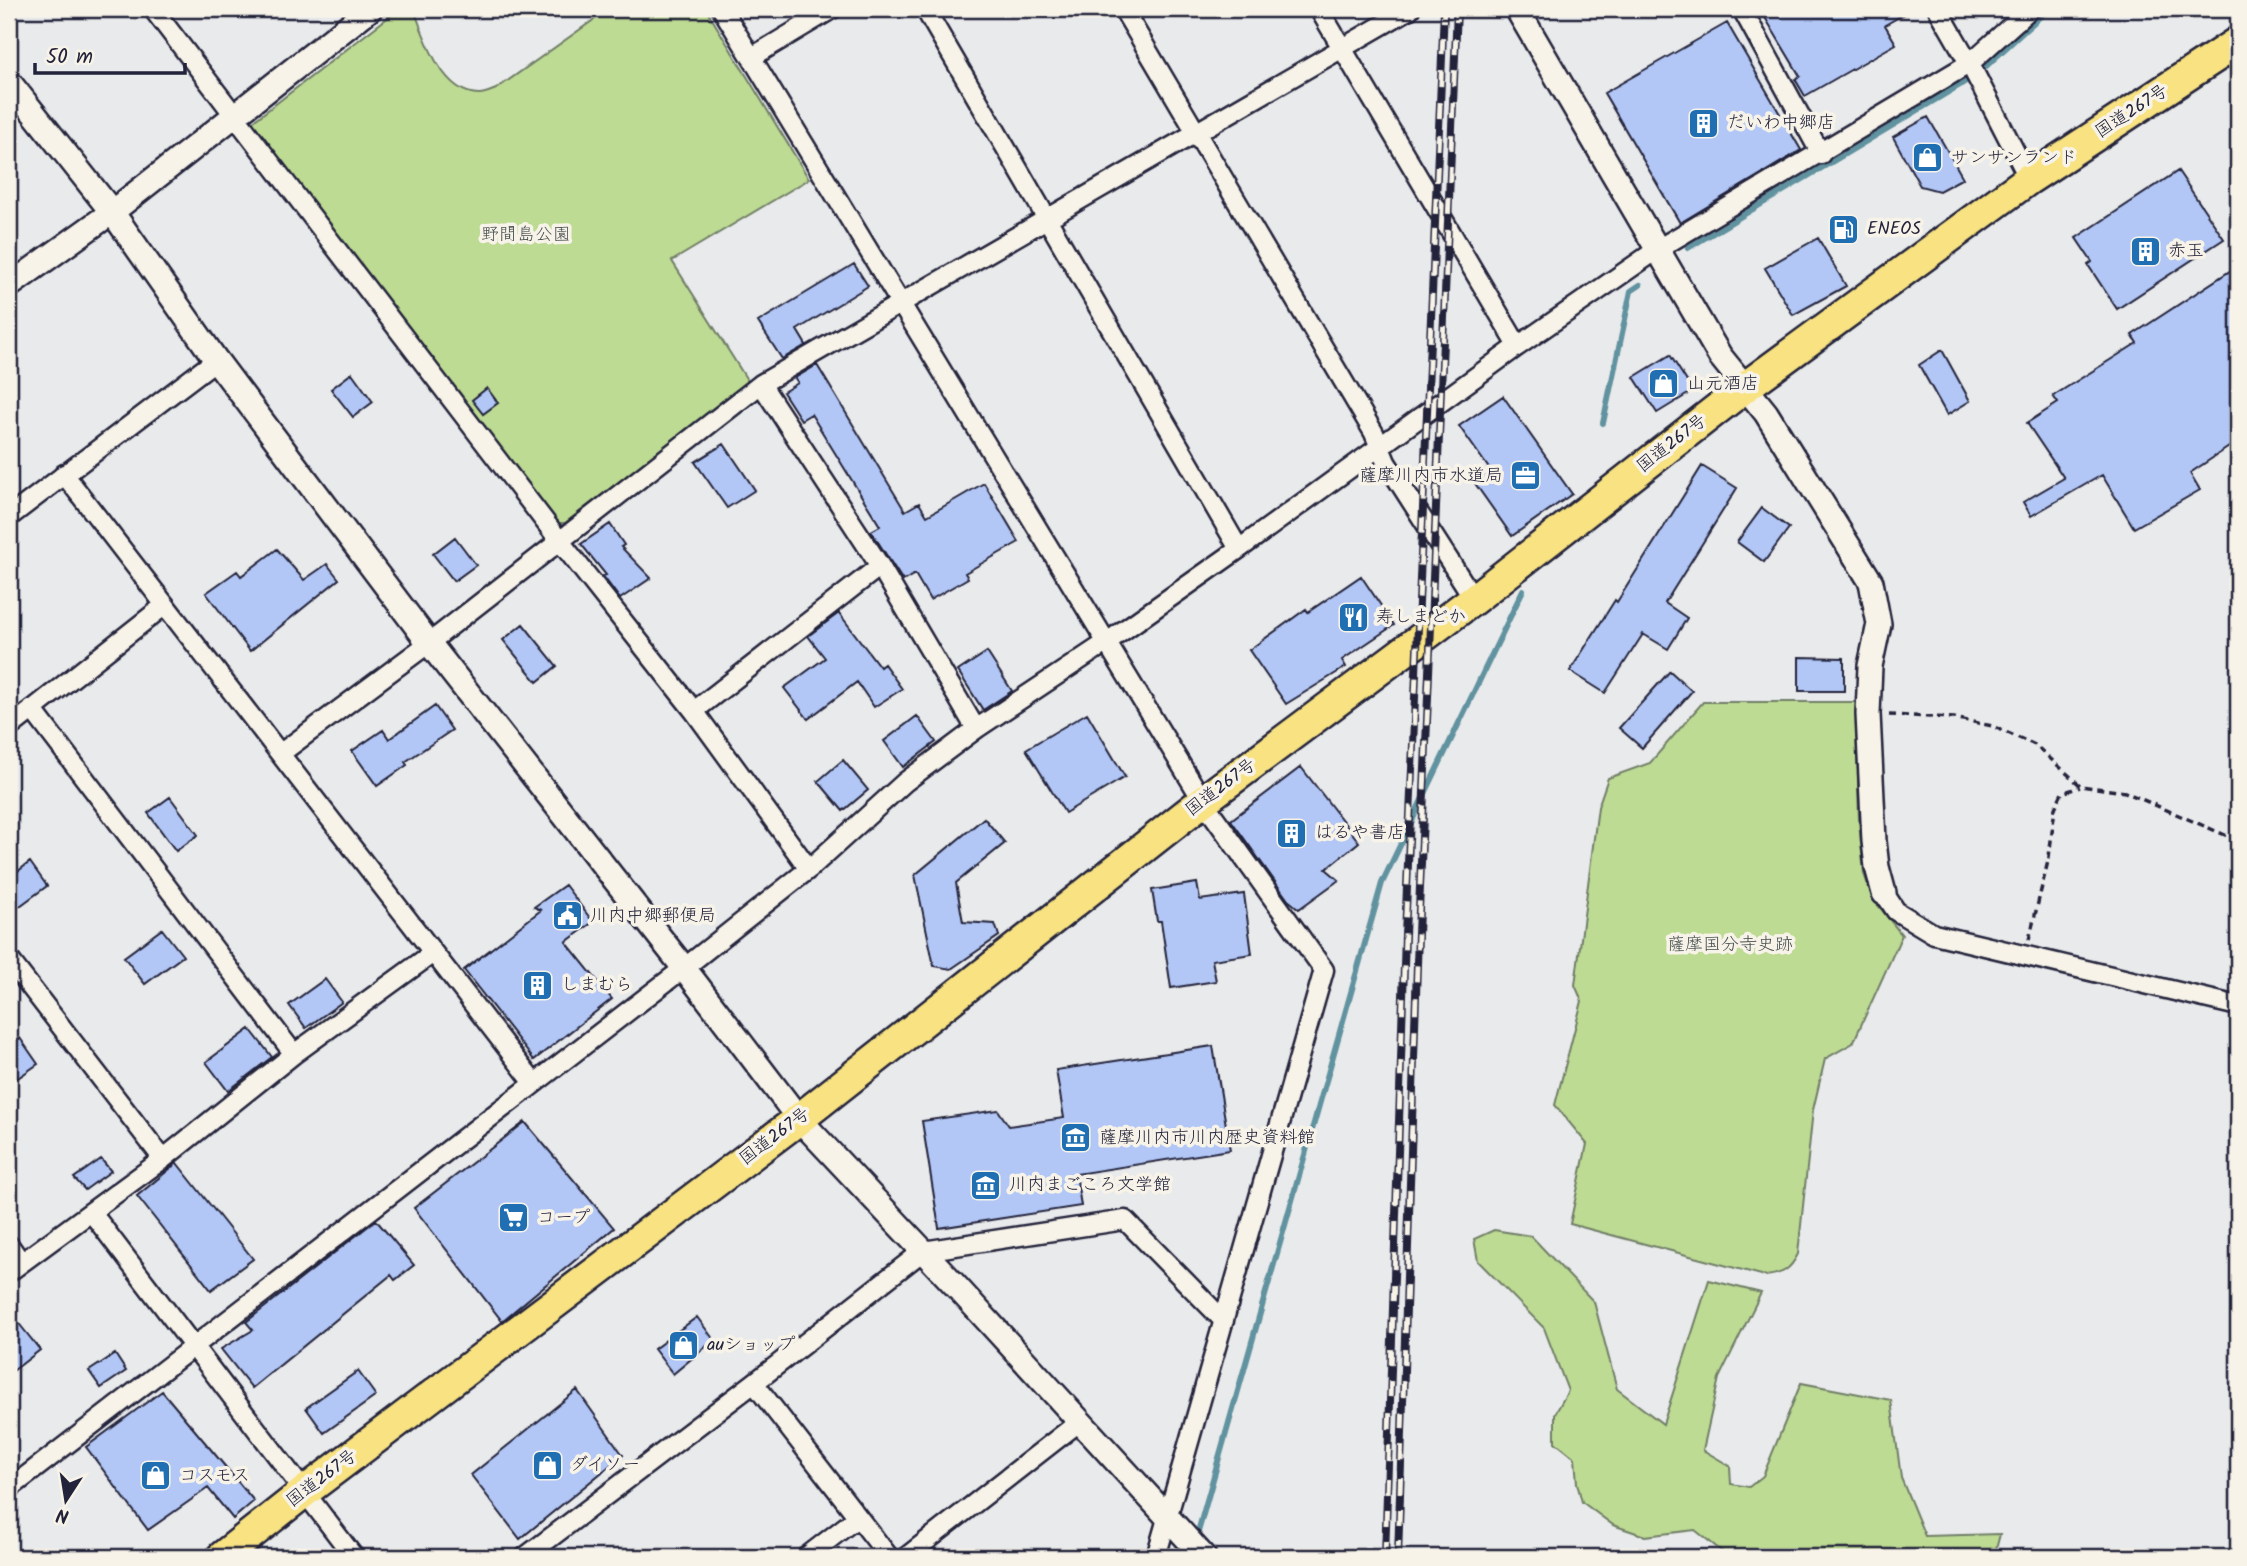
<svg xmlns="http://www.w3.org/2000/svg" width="2247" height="1566" font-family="Kalam,'Klee One',sans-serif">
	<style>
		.green { fill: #bddb93; stroke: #707e67; stroke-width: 2 }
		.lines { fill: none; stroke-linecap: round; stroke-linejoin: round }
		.stream { stroke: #61929f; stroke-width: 6 }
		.building { fill: #b2c7f6; stroke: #22223b; stroke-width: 2 }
		.minor-casing { stroke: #22223b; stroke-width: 23 }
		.tertiary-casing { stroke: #22223b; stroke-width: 28 }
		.trunk-casing { stroke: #22223b; stroke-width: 35 }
		.path { stroke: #22223b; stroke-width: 3.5; stroke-dasharray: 7 5; stroke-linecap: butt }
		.minor { stroke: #f7f3e8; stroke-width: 18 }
		.tertiary { stroke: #f7f3e8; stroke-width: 23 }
		.trunk { stroke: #f8e281; stroke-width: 30 }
		.rail-casing { stroke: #22223b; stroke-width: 8 }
		.rail { stroke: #f7f3e8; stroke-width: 5; stroke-dasharray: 16; stroke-linecap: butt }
		.labels { text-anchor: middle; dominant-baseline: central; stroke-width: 7; stroke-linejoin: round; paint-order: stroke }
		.street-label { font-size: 18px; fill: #22223b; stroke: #f7f3e8 }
		.poi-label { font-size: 18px; fill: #22223b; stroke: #f7f3e8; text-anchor: start }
		.park-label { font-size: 18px; fill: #495051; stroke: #f7f3e8 }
	</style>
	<rect width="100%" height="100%" fill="#e9eaeb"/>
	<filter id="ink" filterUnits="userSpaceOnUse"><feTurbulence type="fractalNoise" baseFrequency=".0143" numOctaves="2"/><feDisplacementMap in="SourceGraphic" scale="14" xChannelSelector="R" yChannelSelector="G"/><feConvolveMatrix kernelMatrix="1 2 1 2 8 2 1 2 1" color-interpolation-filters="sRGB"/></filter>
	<g filter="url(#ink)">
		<!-- green -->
		<path class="green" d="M399,9h15c10,28 28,85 65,85 6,0 12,-3 17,-5l113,-80h97l103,170 -137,82 77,122 -184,140h-8l-306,-400z
			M1703,702h153l3,120 5,52 9,25 29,36 -49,108 -28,16 -12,51 -15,144c-8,16 -15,20 -33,22l-195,-52 17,-80 -32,-39 27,-104 -7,-16 23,-178 10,-29 42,-15z
			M1494,1230l37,6 63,66 23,87 46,35 46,-144 52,13 -42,85 -16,72 27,16 1,18 18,3 14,-11 38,-93 90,17 10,78 24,58 75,-2 -6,23h-265l-34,-27 -50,6 -32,-11 -31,-23 -5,-19 -2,-25 -20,-16v-28l13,-23 -24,-63 -66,-67 -4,-22z"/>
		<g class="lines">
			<!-- stream -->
			<path class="stream" d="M1688,248l272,-163 25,-18 63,-58
				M1603,423l28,-132 9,-6
				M1196,1539l186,-656 141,-293"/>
		</g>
		<!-- building -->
		<path class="building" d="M1760,9h153l-28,16 11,19 -91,52 -10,-17 5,-3z
			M1727,23l74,127 -121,73 -76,-130z
			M1928,117l35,61 -24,13 -19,-5 -27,-49z
			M2178,171l46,68 -107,70 -29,-44 4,-3 -16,-24z
			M1818,238l28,48 -53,29 -28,-47z
			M854,264l14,22 -71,44 9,15 -24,14 -24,-37z
			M2233,269l5,8v164l-48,32 10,17 -66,38 -32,-53 -71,41 -8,-14 41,-24 -37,-55 31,-20 -5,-7 84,-53 -5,-8z
			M1942,350l28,51 -23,14 -28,-50z
			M1670,355l23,36 -36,22 -23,-36z
			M817,365l88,146 14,-8 8,13 57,-33 35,59 -54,31 3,5 -38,22 -15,-26 -12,7 -32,-50 9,-5 -69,-112 -10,6 -18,-28 15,-9 -3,-5z
			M352,373l21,29 -20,15 -22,-28z
			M487,388l11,15 -15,11 -11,-14z
			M1503,396l69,98 -60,42 -38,-54 16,-12 -31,-44z
			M724,444l31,46 -28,18 -32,-46z
			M1702,466l35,22 -72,115 22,15 -19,31 -25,-15 -38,59 -35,-22 45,-71 2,2z
			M1762,508l27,20 -25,34 -27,-20z
			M610,524l14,21 -3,2 30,31 -31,21 -17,-23 3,-1 -25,-31z
			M455,537l21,28 -22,16 -21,-27z
			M277,549l27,31 23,-16 12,15 -89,72 -44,-58 31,-22 4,5z
			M1361,576l33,49 -52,35 4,7 -60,37 -37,-54 57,-41 2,3z
			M839,613l41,54 4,-3 18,25 -28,18 -17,-25 -49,37 -24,-31 41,-30 -17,-22z
			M523,624l34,42 -20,16 -34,-42z
			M987,652l25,39 -29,19 -25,-39z
			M1799,657l45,1v33h-45z
			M1670,671l22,20 -50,57 -23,-20z
			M435,706l17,24 -47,32 2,3 -30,21 -25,-35 31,-21 6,9z
			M1087,713l38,64 -60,36 -39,-64z
			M917,716l19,26 -33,25 -19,-26z
			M843,760l25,30 -25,21 -25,-30z
			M1301,767l58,75 -33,27 13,11 -40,29 -11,-9 -57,-80z
			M170,797l28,38 -22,16 -28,-38z
			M984,818l21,25 -49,40 7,39 32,2 4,12 -48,33 -17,-3 -19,-91z
			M30,862l17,24 -38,28v-36z
			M1197,883l3,17 44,-6 8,60 -40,6 4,21 -45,7 -10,-67h-4l-5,-31z
			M565,885l28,37 -27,20 46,57 -78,61 -70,-90 77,-60 -7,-3z
			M162,929l21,27 -38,28 -21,-27z
			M325,979l17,23 -36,26 -17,-23z
			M250,1029l22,28 -44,34 -22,-29z
			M20,1038l18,26 -29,20v-38z
			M1213,1046l17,104 -154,24 5,32 -142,22 -17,-107 76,-11 11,16 55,-8 -8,-48z
			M525,1122l89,106 -112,93 -88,-113z
			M101,1159l10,12 -26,19 -11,-12z
			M177,1163l76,96 -42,31 -74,-94z
			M376,1220l38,45 -19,15 -4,-5 -139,113 -31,-39 32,-19 -7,-8z
			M9,1311l31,39 -31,24z
			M697,1317l17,23 -41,34 -19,-25z
			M115,1354l11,17 -25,17 -12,-17z
			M358,1371l18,25 -52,37 -18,-25z
			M577,1390l46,65 -103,84 -49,-64z
			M162,1391l92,110 -21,18 -25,-31 -60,42 -62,-83z"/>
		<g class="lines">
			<defs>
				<path id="minor" d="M153,9l406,531 135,171 115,158
					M722,9l481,792 121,169 -168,587
					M925,9l314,540
					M1123,9l251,424 12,29 88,137
					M1319,9l199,337
					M1742,9l79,145
					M1938,9l34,59 57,111
					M752,57l80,-48
					M761,384l119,182 96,163
					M64,474l470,609
					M9,517l207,-157
					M32,709l262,345
					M694,711l186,-145
					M9,728l156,-123
					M281,753l148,-110 332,-259 649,-375
					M1884,893l12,18 38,23 304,72
					M9,959l154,200
					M92,1213l262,344
					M9,1245l12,17
					M9,1272l154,-113 131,-105 139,-101
					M754,1383l135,174
					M9,1489l675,-521 125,-99 96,-87 71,-53 131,-87 132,-93 279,-203 140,-97 312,-186 60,-54
					M525,1557l229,-174 169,-132 202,-31 99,101
					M806,1557l52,-40
					M906,1557l173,-135"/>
				<path id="tertiary" d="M1517,9l203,347 46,57 105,169 8,42 -9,42 -2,48 6,127 3,26 7,26
					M9,82l103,130 104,148 213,283 255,325 115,151 156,166 249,272
					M9,286l103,-74 258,-203"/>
				<path id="trunk" d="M222,1557l81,-64 496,-374 404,-318 271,-202 270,-211 285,-209 209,-137"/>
			</defs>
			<!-- minor casing -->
			<use href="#minor" class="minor-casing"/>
			<!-- tertiary casing -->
			<use href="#tertiary" class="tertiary-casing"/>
			<!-- trunk casing -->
			<use href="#trunk" class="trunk-casing"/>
			<!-- path -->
			<path class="path" d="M1889,715l65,3 38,8 43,19 46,41 44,6 100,43 13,4
				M2029,940l20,-83 6,-49 7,-15 18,-6"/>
			<!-- minor -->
			<use href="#minor" class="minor"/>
			<!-- tertiary -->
			<use href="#tertiary" class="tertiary"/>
			<!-- trunk -->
			<use href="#trunk" class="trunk"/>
			<defs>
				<path id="rail" d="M1385,1557l20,-622 39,-926
					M1398,1557l20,-623 39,-925"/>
			</defs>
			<!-- rail casing -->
			<use href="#rail" class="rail-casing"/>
			<!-- rail -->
			<use href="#rail" class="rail"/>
		</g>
	</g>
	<!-- icons -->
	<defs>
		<symbol id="building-square" viewBox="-11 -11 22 22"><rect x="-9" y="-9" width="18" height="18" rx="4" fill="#1f6fb2" stroke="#f7f3e8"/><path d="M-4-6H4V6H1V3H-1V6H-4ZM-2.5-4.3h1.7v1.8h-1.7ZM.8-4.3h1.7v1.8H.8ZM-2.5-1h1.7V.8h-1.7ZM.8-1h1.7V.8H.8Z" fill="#fff"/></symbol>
		<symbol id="shop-square" viewBox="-11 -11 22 22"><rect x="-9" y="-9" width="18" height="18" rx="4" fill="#1f6fb2" stroke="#f7f3e8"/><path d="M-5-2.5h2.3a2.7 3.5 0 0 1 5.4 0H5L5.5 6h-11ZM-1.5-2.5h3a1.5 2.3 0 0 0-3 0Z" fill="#fff"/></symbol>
		<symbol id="fuel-square" viewBox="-11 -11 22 22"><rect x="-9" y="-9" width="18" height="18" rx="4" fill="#1f6fb2" stroke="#f7f3e8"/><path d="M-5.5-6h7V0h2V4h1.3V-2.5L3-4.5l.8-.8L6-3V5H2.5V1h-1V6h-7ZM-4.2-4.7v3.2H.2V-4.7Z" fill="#fff"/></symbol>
		<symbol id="office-square" viewBox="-11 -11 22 22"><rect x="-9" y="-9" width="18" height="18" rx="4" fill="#1f6fb2" stroke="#f7f3e8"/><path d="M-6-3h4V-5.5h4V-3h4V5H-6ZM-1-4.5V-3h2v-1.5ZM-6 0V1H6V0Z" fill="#fff"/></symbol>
		<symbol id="restaurant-square" viewBox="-11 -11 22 22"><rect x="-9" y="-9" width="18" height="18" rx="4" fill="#1f6fb2" stroke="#f7f3e8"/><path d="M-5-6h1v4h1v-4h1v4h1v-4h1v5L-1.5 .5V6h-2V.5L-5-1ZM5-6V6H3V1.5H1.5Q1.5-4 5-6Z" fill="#fff"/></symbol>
		<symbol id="civic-square" viewBox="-11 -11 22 22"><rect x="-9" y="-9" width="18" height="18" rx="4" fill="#1f6fb2" stroke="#f7f3e8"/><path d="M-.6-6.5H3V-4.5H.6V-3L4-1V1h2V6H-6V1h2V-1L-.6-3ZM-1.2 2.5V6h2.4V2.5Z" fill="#fff"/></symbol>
		<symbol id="museum-square" viewBox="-11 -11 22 22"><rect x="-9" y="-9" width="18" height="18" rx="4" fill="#1f6fb2" stroke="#f7f3e8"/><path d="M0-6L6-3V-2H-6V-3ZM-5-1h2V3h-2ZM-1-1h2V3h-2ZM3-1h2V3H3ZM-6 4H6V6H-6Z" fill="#fff"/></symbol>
		<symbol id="supermarket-square" viewBox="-11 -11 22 22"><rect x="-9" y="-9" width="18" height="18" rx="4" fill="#1f6fb2" stroke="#f7f3e8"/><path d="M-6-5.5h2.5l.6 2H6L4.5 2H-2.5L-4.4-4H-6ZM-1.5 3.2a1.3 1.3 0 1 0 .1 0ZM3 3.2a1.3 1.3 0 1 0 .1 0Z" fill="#fff"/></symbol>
	</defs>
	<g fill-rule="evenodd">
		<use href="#building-square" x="1686" y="106" width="35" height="35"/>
		<use href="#shop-square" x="1910" y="140" width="35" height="35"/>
		<use href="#fuel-square" x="1826" y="212" width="35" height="35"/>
		<use href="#building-square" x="2128" y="234" width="35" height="35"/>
		<use href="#shop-square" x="1646" y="366" width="35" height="35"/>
		<use href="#office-square" x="1508" y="458" width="35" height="35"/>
		<use href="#restaurant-square" x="1336" y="600" width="35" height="35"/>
		<use href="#building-square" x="1274" y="816" width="35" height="35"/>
		<use href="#civic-square" x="550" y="898" width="35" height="35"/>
		<use href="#building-square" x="520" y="968" width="35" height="35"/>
		<use href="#museum-square" x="1058" y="1120" width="35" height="35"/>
		<use href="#museum-square" x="968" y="1168" width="35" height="35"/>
		<use href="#supermarket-square" x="496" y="1200" width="35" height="35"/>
		<use href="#shop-square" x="666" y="1328" width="35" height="35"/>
		<use href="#shop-square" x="530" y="1448" width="35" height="35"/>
		<use href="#shop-square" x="138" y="1458" width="35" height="35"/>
	</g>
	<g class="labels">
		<!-- street labels -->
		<g class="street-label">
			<text transform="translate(2132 112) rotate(-33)">国道267号</text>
			<text transform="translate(1672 444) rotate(-38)">国道267号</text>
			<text transform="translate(1221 788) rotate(-37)">国道267号</text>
			<text transform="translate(775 1137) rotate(-37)">国道267号</text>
			<text transform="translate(322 1479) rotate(-37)">国道267号</text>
		</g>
		<!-- poi labels -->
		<g class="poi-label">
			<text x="1727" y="123">だいわ中郷店</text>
			<text x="1951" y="158">サンサンランド</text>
			<text x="1867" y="229">ENEOS</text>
			<text x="2168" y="251">赤玉</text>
			<text x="1687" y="384">山元酒店</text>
			<text x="1503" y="476" text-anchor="end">薩摩川内市水道局</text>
			<text x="1376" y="617">寿しまどか</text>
			<text x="1315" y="833">はるや書店</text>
			<text x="590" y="916">川内中郷郵便局</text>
			<text x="561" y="985">しまむら</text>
			<text x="1099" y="1138">薩摩川内市川内歴史資料館</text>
			<text x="1009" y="1185">川内まごころ文学館</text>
			<text x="537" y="1218">コープ</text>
			<text x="707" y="1345">auショップ</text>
			<text x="570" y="1465">ダイソー</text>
			<text x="179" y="1476">コスモス</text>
		</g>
		<!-- park labels -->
		<g class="park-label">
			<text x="526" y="235">野間島公園</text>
			<text x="1730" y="945">薩摩国分寺史跡</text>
		</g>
	</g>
	<!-- margin -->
	<rect width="2247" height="1566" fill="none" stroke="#f7f3e8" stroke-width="35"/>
	<rect x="18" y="18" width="2212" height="1531" fill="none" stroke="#22223b" stroke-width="2.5" filter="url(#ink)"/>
	<!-- north arrow -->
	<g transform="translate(66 1500) rotate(192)" stroke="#f7f3e8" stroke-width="5" paint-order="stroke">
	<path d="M0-5L12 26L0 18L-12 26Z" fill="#22223b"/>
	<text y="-10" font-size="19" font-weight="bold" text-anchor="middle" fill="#22223b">N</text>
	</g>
	<!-- scale -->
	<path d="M35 63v10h150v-10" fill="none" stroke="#22223b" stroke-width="3.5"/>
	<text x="46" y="63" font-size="21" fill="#22223b" stroke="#f7f3e8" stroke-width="5" paint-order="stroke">50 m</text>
</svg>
